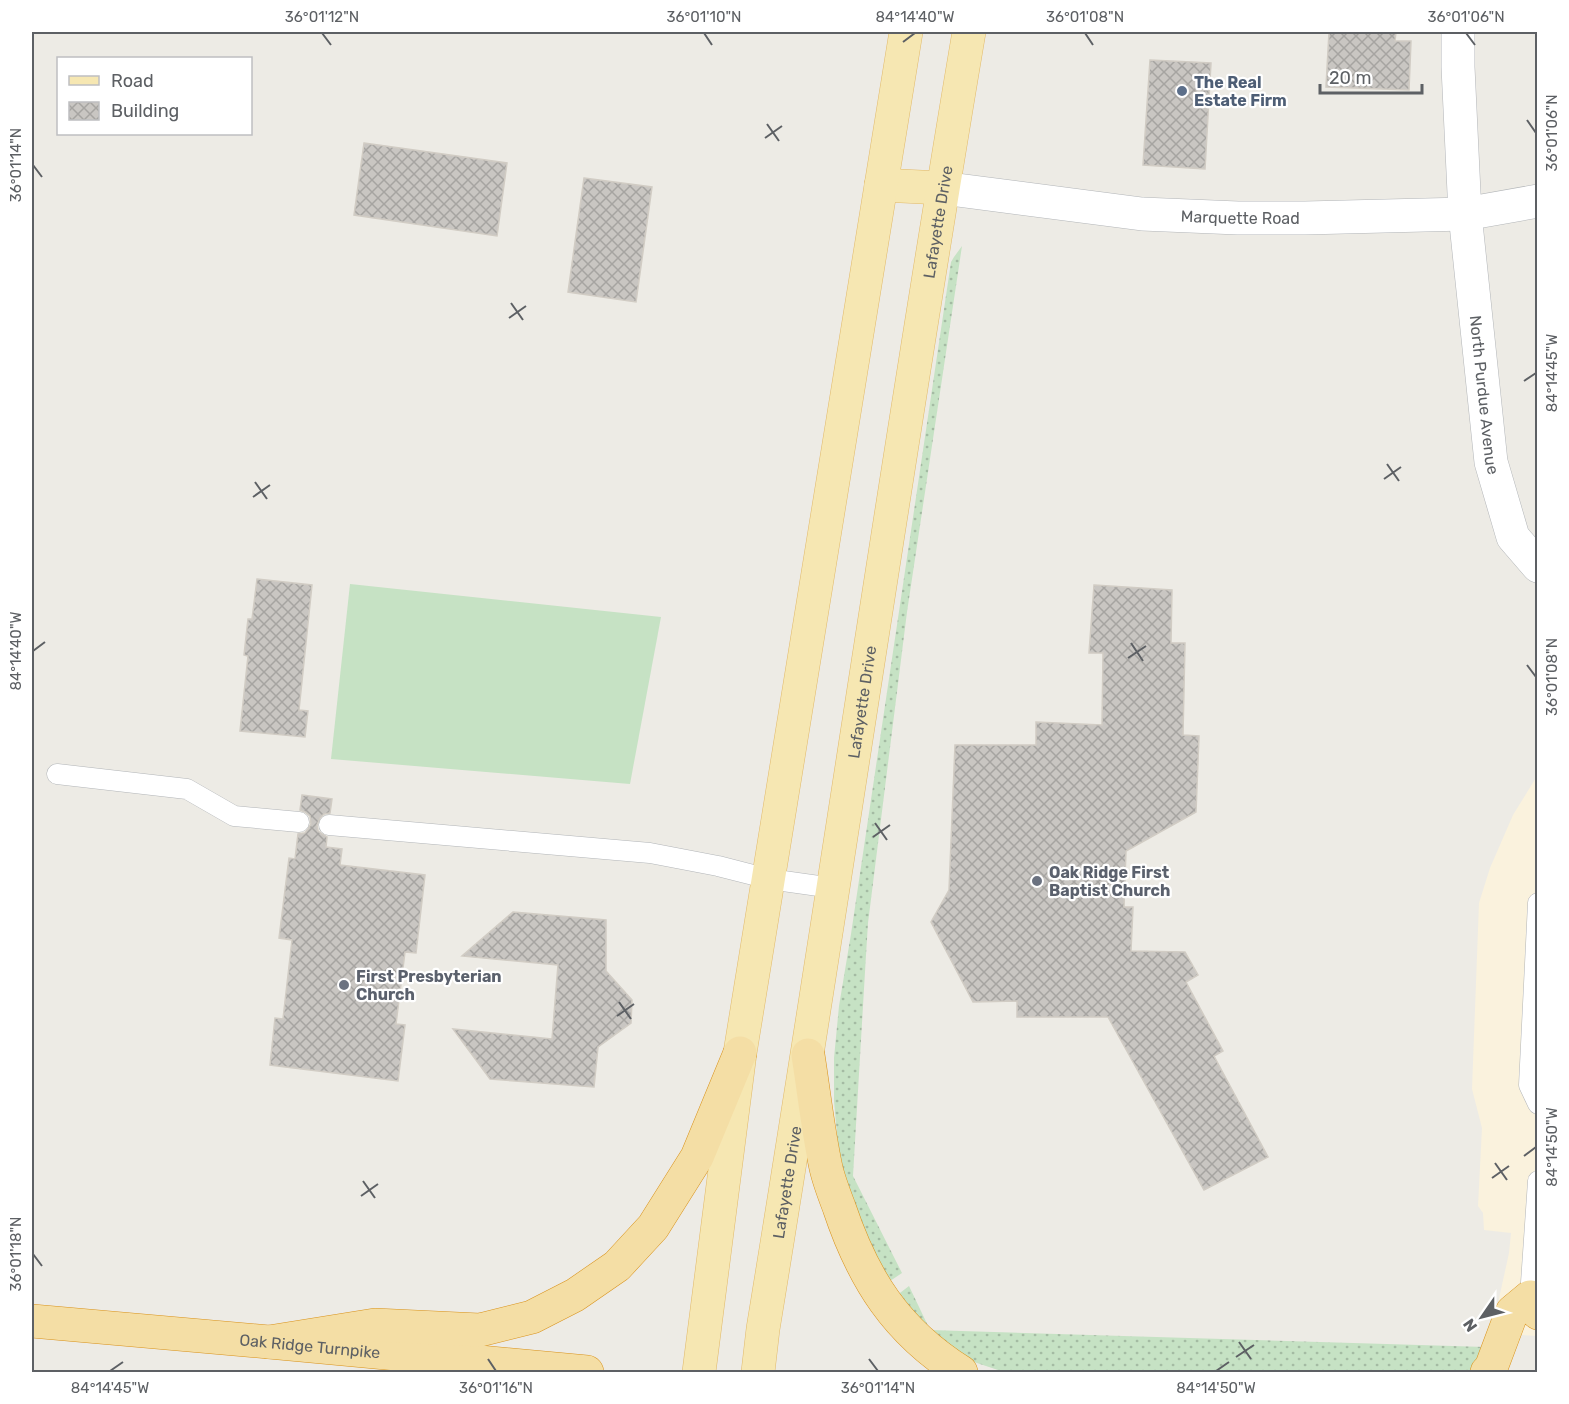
<svg xmlns="http://www.w3.org/2000/svg" width="1569" height="1404" font-family="Rubik,sans-serif">
	<style>
		.commercial { fill: #faf2dd }
		.grass { fill: url(#grass-dots) }
		.garden { fill: #c6e2c4 }
		.building { fill: url(#building-cross-hatch); stroke: #d1ccc4; stroke-width: 1.5 }
		.lines { fill: none; stroke-linecap: round; stroke-linejoin: round }
		.service-casing { stroke: #b2b5b8; stroke-width: 21 }
		.minor-casing { stroke: #b2b5b8; stroke-width: 34 }
		.primary-casing { stroke: #e1b96a; stroke-width: 34 }
		.trunk-casing { stroke: #d9921a; stroke-width: 34 }
		.service { stroke: #fff; stroke-width: 20 }
		.minor { stroke: #fff; stroke-width: 33 }
		.primary { stroke: #f6e7b2; stroke-width: 33 }
		.trunk { stroke: #f4dea5; stroke-width: 33 }
		.ticks { fill: none; stroke: #5d6064; stroke-width: 2 }
		.service-dot { fill: #5c6f8a; stroke: #fff; stroke-width: 2 }
		.worship-dot { fill: #6b7280; stroke: #fff; stroke-width: 2 }
		.labels { text-anchor: middle; dominant-baseline: central; stroke-width: 4.5; stroke-linejoin: round; paint-order: stroke }
		.service-label { font-size: 16px; font-weight: bold; fill: #4e5e75; stroke: #fff; text-anchor: start }
		.street-label { font-size: 16px; fill: #5d6064; stroke: #fff }
		.worship-label { font-size: 16px; font-weight: bold; fill: #5b616d; stroke: #fff; text-anchor: start }
		.neatline { fill: none; stroke: #5d6064; stroke-width: 2 }
		.ticks-label { font-size: 15px; text-anchor: middle; fill: #5d6064 }
	</style>
	<defs>
		<pattern id="grass-dots" width="8" height="8" patternUnits="userSpaceOnUse" patternTransform="scale(1.5)"><rect width="8" height="8" fill="#c6e2c4"/><path d="M2 2h.1M6 6h.1" fill="none" stroke="#a4bba3" stroke-width="1.8" stroke-linecap="round"/></pattern>
		<pattern id="building-cross-hatch" width="8" height="8" patternUnits="userSpaceOnUse" patternTransform="scale(1.5)"><rect width="8" height="8" fill="#c9c6c2"/><path d="M0 0l8 8M0 8l8-8" fill="none" stroke="#a6a4a1"/></pattern>
	</defs>
	<rect width="100%" height="100%" fill="#edebe5"/>
	<!-- commercial -->
	<path class="commercial" d="M1537,776v560l-32,-2 -14,1 18,-82 2,-20 -27,-3 -1,-17 -5,-7 4,-78 -10,-39 7,-186 11,-35 23,-53z"/>
	<!-- grass -->
	<path class="grass" d="M962,246l-55,366 -39,311 -2,32 -13,221 49,97 -15,10 -23,-41 -19,-62 -7,-35 -4,-44v-43l5,-52 12,-72 100,-672 3,-5z
		M909,1286l21,44 556,17 -6,12 -12,13h-464l-39,-13 -18,-12 -51,-51z"/>
	<!-- garden -->
	<path class="garden" d="M350,584l311,33 -31,167 -299,-25z"/>
	<!-- building -->
	<path class="building" d="M1329,32h67l-1,9h16l-2,49 -83,-3z
		M1150,60l61,3 -6,106 -62,-4z
		M364,143l143,20 -10,73 -143,-21z
		M584,178l68,9 -16,115 -68,-10z
		M257,579l55,6 -13,125 9,1 -3,26 -65,-6 8,-75 -4,-1 4,-36h4z
		M1094,585l78,5 -1,53h14l-2,92 16,1 -3,76 -70,39 -2,56h9l-2,44 54,1 13,23 -12,7 37,69 -9,5 54,101 -64,33 -96,-173h-91v-16l-44,1 -42,-80 18,-32 6,-145h81v-23l66,3 1,-72h-14z
		M302,795l30,4 -2,14 -6,1 -4,4 -3,7 1,6 4,3 5,3 -1,10 16,2 -2,16 85,10 -9,78 -11,-1 -9,72 9,1 -7,56 -128,-16 5,-47 8,1 9,-79 -13,-2 10,-80 6,1 3,-25 7,-1 3,-4 3,-5 -1,-8 -5,-4 -5,-2z
		M513,912l93,8v51l26,29 -1,23 -33,24 -4,40 -104,-8 -37,-50 99,10 6,-74 -96,-9z"/>
	<g class="lines">
		<defs>
			<path id="service" d="M57,774l130,15 47,27 65,6
				M329,825l321,28 68,13 51,13 64,9
				M1538,903l-9,182 9,19
				M1530,1297l8,-116"/>
			<g id="minor">
				<path id="s1" d="M1458,32v35l7,147 26,248 22,75 25,29"/>
				<path id="s2" d="M942,188l200,26 96,4h67l160,-4 73,-13"/>
			</g>
			<g id="primary">
				<path d="M881,185l61,3"/>
				<path d="M699,1372l41,-319 166,-1021"/>
				<path id="s3" d="M758,1372l5,-43c71,-432 133,-866 206,-1297"/>
			</g>
			<g id="trunk">
				<path d="M808,1055c6,38 10,76 18,113 3,13 8,26 13,39 24,72 57,124 122,165"/>
				<path id="s4" d="M32,1321l237,21 318,30"/>
				<path d="M269,1342l106,-17 105,5 52,-13 43,-22 42,-29 36,-39 44,-70 43,-104"/>
				<path d="M1487,1372l4,-4 21,-56 18,-15 8,16"/>
			</g>
		</defs>
		<!-- service casing -->
		<use href="#service" class="service-casing"/>
		<!-- minor casing -->
		<use href="#minor" class="minor-casing"/>
		<!-- primary casing -->
		<use href="#primary" class="primary-casing"/>
		<!-- trunk casing -->
		<use href="#trunk" class="trunk-casing"/>
		<!-- service -->
		<use href="#service" class="service"/>
		<!-- minor -->
		<use href="#minor" class="minor"/>
		<!-- primary -->
		<use href="#primary" class="primary"/>
		<!-- trunk -->
		<use href="#trunk" class="trunk"/>
	</g>
	<!-- ticks -->
	<path class="ticks" d="M322,33l9,12M704,33l8,12M1085,33l8,12M1466,33l9,12M903,42l12,-9M1527,120l9,13M767,124l12,17M765,138l17,-12M33,165l9,12M511,303l12,17M509,318l17,-12M1524,381l12,-8M1387,464l12,17M1384,479l17,-12M255,482l12,17M253,497l17,-12M1131,643l12,18M33,651l12,-9M1128,658l18,-12M1527,665l9,12M875,823l12,17M873,837l17,-12M619,1002l12,17M617,1016l17,-12M1524,1156l12,-9M1495,1163l12,17M1492,1178l17,-12M363,1181l12,17M361,1196l17,-12M33,1254l9,12M1239,1342l12,17M1236,1357l18,-12M488,1359l8,12M869,1359l9,12M110,1371l13,-9M1216,1371l13,-9"/>
	<!-- markers -->
	<circle class="service-dot" cx="1182" cy="91" r="6"/>
	<g class="worship-dot">
		<circle cx="1037" cy="881" r="6"/>
		<circle cx="344" cy="985" r="6"/>
	</g>
	<g class="labels">
		<!-- service labels -->
		<g class="service-label">
			<text x="1194" y="82">The Real<tspan x="1194" dy="18">Estate Firm</tspan></text>
		</g>
		<!-- street labels -->
		<g class="street-label">
			<text stroke="none"><textPath href="#s2" startOffset="300">Marquette Road</textPath></text>
			<text stroke="none"><textPath href="#s3" startOffset="1164">Lafayette Drive</textPath></text>
			<text stroke="none"><textPath href="#s1" startOffset="364">North Purdue Avenue</textPath></text>
			<text stroke="none"><textPath href="#s3" startOffset="678">Lafayette Drive</textPath></text>
			<text stroke="none"><textPath href="#s3" startOffset="192">Lafayette Drive</textPath></text>
			<text stroke="none"><textPath href="#s4" startOffset="279">Oak Ridge Turnpike</textPath></text>
		</g>
		<!-- worship labels -->
		<g class="worship-label">
			<text x="1049" y="872">Oak Ridge First<tspan x="1049" dy="18">Baptist Church</tspan></text>
			<text x="356" y="976">First Presbyterian<tspan x="356" dy="18">Church</tspan></text>
		</g>
	</g>
	<!-- border -->
	<rect width="1569" height="1404" fill="none" stroke="#ffffff" stroke-width="66"/>
	<!-- legend -->
	<rect x="57" y="57" width="195" height="78" fill="#ffffff" stroke="#bebfc1" stroke-width="1.5"/>
	<rect x="69" y="76" width="30" height="9" fill="#f6e7b2" stroke="#bebfc1" stroke-width="1.5"/>
	<text x="111" y="87" font-size="18" fill="#5d6064">Road</text>
	<rect x="69" y="102" width="30" height="18" fill="url(#building-cross-hatch)" stroke="#bebfc1" stroke-width="1.5"/>
	<text x="111" y="117" font-size="18" fill="#5d6064">Building</text>
	<!-- north arrow -->
	<g transform="translate(1482 1317) rotate(235)" stroke="#ffffff" stroke-width="4.5" paint-order="stroke">
	<path d="M0-4.5L10 22L0 15L-10 22Z" fill="#5d6064"/>
	<text y="-9" font-size="16" font-weight="bold" text-anchor="middle" fill="#5d6064">N</text>
	</g>
	<!-- scale -->
	<path d="M1320 84v9h102v-9" fill="none" stroke="#5d6064" stroke-width="3"/>
	<text x="1329" y="84" font-size="18" fill="#5d6064" stroke="#ffffff" stroke-width="4.5" paint-order="stroke">20 m</text>
	<rect x="33" y="33" width="1503" height="1338" class="neatline"/>
	<g class="ticks-label">
		<text x="322" y="22">36°01'12"N</text>
		<text x="704" y="22">36°01'10"N</text>
		<text x="915" y="22">84°14'40"W</text>
		<text x="1085" y="22">36°01'08"N</text>
		<text x="1466" y="22">36°01'06"N</text>
		<text transform="translate(1552 133) rotate(-90)" y="5">36°01'06"N</text>
		<text transform="translate(16 165) rotate(-90)" y="5">36°01'14"N</text>
		<text transform="translate(1552 373) rotate(-90)" y="5">84°14'45"W</text>
		<text transform="translate(16 651) rotate(-90)" y="5">84°14'40"W</text>
		<text transform="translate(1552 677) rotate(-90)" y="5">36°01'08"N</text>
		<text transform="translate(1552 1147) rotate(-90)" y="5">84°14'50"W</text>
		<text transform="translate(16 1254) rotate(-90)" y="5">36°01'18"N</text>
		<text x="110" y="1393">84°14'45"W</text>
		<text x="496" y="1393">36°01'16"N</text>
		<text x="878" y="1393">36°01'14"N</text>
		<text x="1216" y="1393">84°14'50"W</text>
	</g>
</svg>
